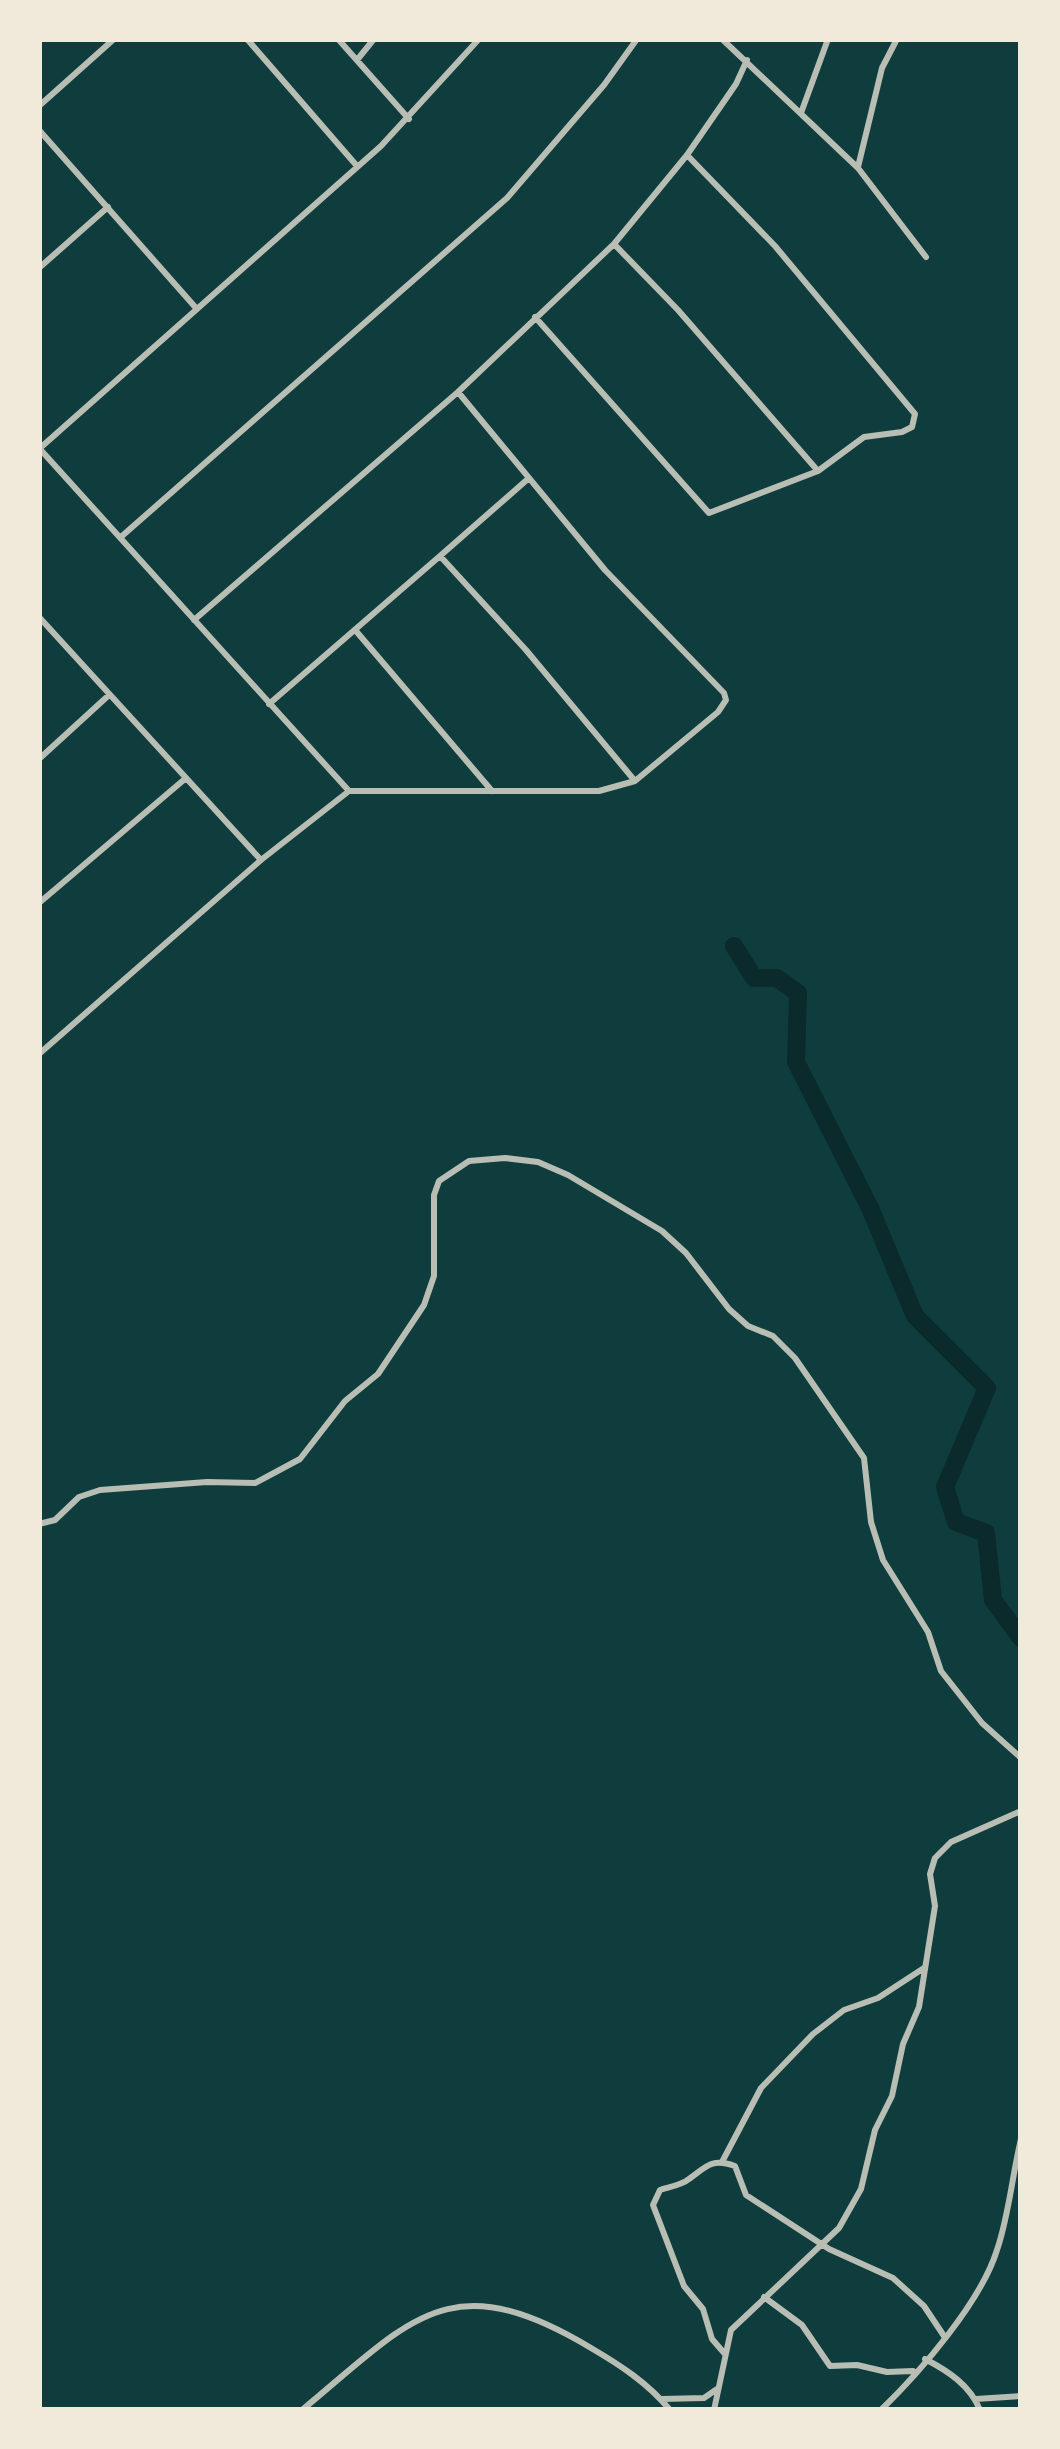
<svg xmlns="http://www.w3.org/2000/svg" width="1060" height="2449" font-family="'Nunito Sans',sans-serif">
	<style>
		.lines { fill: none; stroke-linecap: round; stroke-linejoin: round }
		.river { stroke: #0a2a2b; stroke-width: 18 }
		.minor { stroke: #b8beb3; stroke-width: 6 }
	</style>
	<rect width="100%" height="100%" fill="#0f3d3e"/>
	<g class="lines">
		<!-- river -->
		<path class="river" d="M734,946l20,32h23l21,15 -2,69 74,146 45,108 72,72 -42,99 11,35 30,11 7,67 28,38"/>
		<!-- minor -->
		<path class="minor" d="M247,39l110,127
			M338,39l71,80
			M722,39l136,129 68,89
			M357,60l17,-21
			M39,106l75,-67
			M801,113l27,-74
			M39,130l157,178
			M858,167l24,-99 15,-29
			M614,244l64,66 140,161
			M39,268l69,-61
			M535,317l174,196 109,-42 46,-34 38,-5 10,-5 3,-13 -140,-168 -88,-91
			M458,392l147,178 119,123 2,7 -8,12 -83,69
			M39,448l310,343
			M39,449l342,-303 98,-107
			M122,536l385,-338 97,-113 33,-46
			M440,556l89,-78
			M39,617l222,243
			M194,620l264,-228 156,-148 73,-89 49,-71 11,-24
			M356,631l136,160
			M39,759l70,-64
			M39,903l147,-125
			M39,1054l222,-194 88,-69h250l36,-10 -109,-131 -86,-94 -171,148
			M39,1524l16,-4 24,-23 21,-7 107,-8 48,1 45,-24 45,-58 33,-27 46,-69 10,-29v-81l5,-14 30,-20 36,-3 33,4 30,13 94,56 24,22 43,56 19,17 25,10 22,22 69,100 7,64 12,38 45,72 13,39 41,52 39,35
			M722,2162l39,-74 52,-54 31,-24 34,-12 46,-30
			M764,2297l38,28 28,41 27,-1 30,7 26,-1
			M725,2354l-13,-15 -9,-30 -19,-23 -31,-81 7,-15c9,-3 22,-5 29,-11 18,-13 22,-21 46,-13l11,29 83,54 64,29 31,28 20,30
			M925,2359c23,12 45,26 55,51
			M662,2399l42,-1 13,-9
			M976,2399l45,-3
			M302,2410c110,-91 147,-147 289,-62 29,17 57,35 79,62
			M714,2410l17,-80 108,-102 22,-39 14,-59 17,-34 11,-52 16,-37 16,-101 -5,-32 5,-16 16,-16 70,-31
			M881,2410c39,-38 100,-108 116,-160 12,-35 15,-74 24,-111"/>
	</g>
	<!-- border -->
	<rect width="1060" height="2449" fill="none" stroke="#f1e9da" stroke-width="84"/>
</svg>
